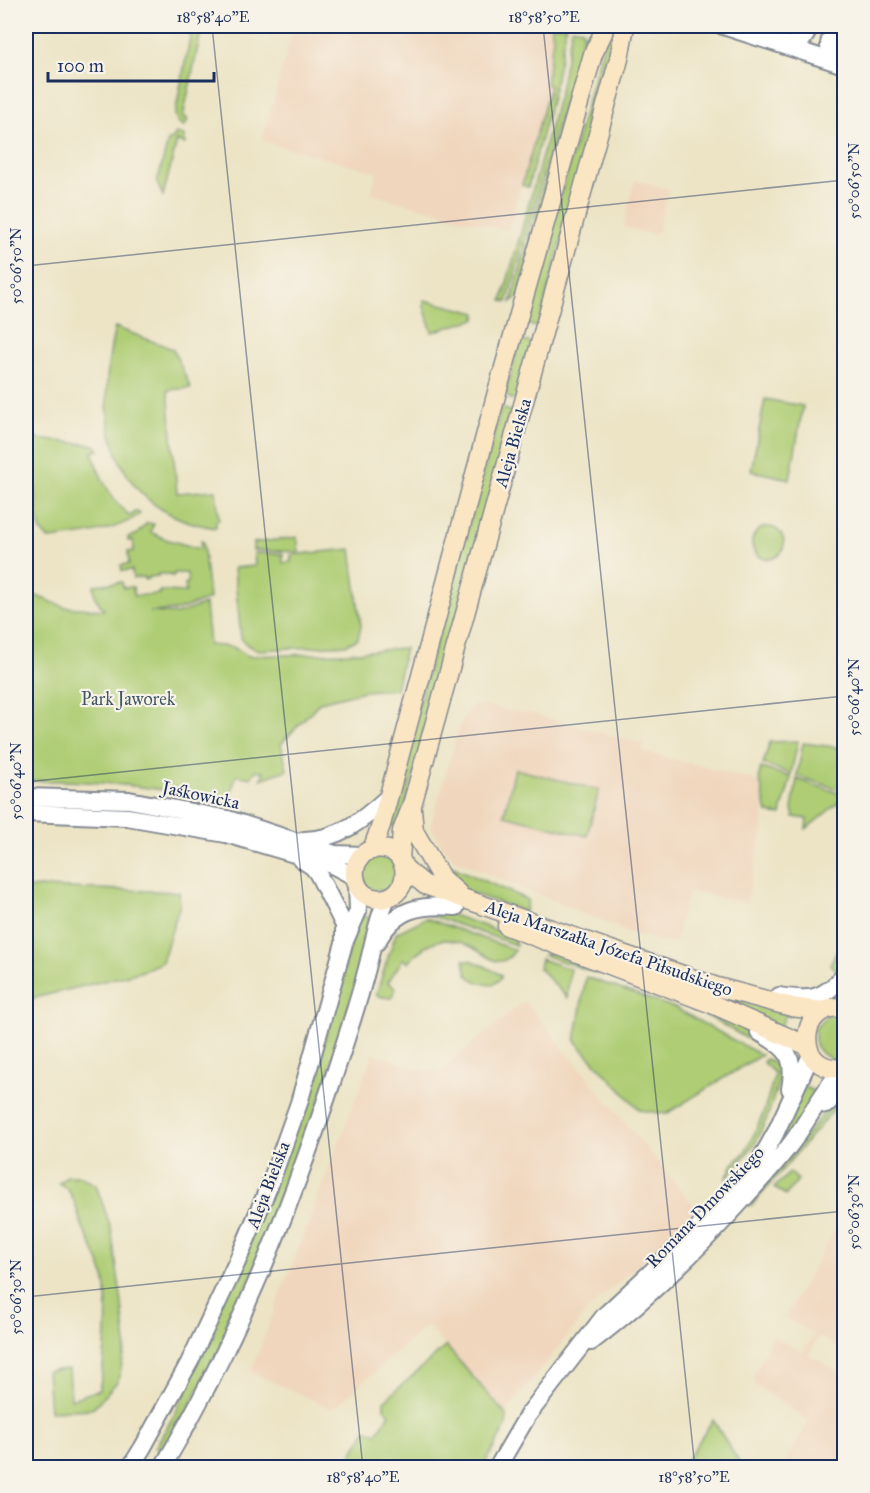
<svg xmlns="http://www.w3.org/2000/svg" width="870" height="1493" font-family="'IM FELL Great Primer',serif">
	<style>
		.built { fill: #f0d6bc }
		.green { fill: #afcd74; stroke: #657e69; stroke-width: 1.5 }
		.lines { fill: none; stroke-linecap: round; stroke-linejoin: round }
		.tertiary-casing { stroke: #848a92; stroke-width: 20 }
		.secondary-casing { stroke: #848a92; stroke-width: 21 }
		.tertiary { stroke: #fff; stroke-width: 16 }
		.secondary { stroke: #fbe6c4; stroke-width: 18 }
		.ticks { fill: none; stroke: #1b2f5e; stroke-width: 1.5; stroke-opacity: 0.45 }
		.labels { text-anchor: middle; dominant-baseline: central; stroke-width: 4.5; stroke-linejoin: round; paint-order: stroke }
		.street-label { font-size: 18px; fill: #1b2f5e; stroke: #f7f3e8 }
		.park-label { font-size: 18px; fill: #405664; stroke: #f7f3e8 }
		.neatline { fill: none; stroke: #1b2f5e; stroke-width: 2 }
		.ticks-label { font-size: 15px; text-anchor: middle; fill: #1b2f5e }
	</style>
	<rect width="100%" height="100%" fill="#f7f3e8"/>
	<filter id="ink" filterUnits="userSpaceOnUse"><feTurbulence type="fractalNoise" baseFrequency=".0167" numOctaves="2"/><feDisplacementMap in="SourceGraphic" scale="12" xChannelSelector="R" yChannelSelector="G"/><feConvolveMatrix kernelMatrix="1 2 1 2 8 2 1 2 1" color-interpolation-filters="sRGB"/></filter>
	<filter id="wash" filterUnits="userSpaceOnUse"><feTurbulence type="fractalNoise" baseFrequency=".008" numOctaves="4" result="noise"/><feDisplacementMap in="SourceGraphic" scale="24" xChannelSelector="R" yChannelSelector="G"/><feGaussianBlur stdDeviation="1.35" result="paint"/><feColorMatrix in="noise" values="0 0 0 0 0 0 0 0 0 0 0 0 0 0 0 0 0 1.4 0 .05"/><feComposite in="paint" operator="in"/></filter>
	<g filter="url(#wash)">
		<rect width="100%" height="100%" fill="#ece4c5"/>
		<!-- built -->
		<path class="built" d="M294,26h257l2,12 -7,46 4,1 -42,146 -137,-37 6,-22 -115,-31z
			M635,180l34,9 -11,41 -5,4 -28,-6 -1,-4z
			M474,704l58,10 112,30 -2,7 116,30 5,26v22l-16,74 -59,-12 -14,52 -41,-9 -181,-76 -10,-13 -11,-19 25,-88 8,-21z
			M524,1001l174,209 -110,100 -83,103 -78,-88 -94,84 -82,-37 122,-319 50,18 16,1z
			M844,1213v138l-26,-14 -9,18 35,20v92h-61l26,-46 -54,-36 -2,-10 20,-39 30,16 11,-18 -29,-16z"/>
		<!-- green -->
		<path class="green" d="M551,26h15l-1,8 -13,63 -24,90 -6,-2 28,-99 -4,-2 7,-46z
			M745,26h57v2l-11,11z
			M572,27l10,2 1,5 -76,268 -5,-1 58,-210z
			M192,28l8,9 -17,80 4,1v5l-4,3 -6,-5 -2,-7z
			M586,31l6,2 -73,263 -8,6z
			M606,37l10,3 -78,287 -14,-3z
			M176,133l9,4v7l-8,-3 -14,55 -6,-13 11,-42 6,-3z
			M424,300l53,13 -1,6 -44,13 -8,-26z
			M115,327l58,22 18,39 -23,2 9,103 39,-3 3,30 -3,1v7c-107,-16 -122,-111 -101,-201z
			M520,340l16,4 -20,55h-6l-5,-6z
			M765,399l38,7 -13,73 -39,-8z
			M501,408l13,4 -115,415 -13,-4z
			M26,438l69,7 4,5 -7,2c8,25 18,47 38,64l6,-5 4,3c-26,19 -60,21 -91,25 -22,-13 -3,-49 -23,-65z
			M147,523l7,1 -4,8 15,7 35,10 1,-8 2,1 6,57 -31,11 -28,2 27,2 28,-10 4,41 24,2 15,9 98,-3 59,-5 -9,41 -32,2 -44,11 -39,42 6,26 -26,9 3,-7 -8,-2 -5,8 -15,-3 -7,26c-66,-13 -136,-22 -203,-20v-189l39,15 39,3 -9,-13 -1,-12 28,-3 1,6 10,-1 1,9 26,-2v-3l26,1 -1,-8 3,-1 -1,-10h-13v3h-3l-1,-2h-12v2l-9,1 -1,2 -3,1v-3l-12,1 -1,-8 -10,1 -1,-6 8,-1 -1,-12 6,-1 -1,-11 -5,1v-4l8,-2z
			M752 543a16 16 0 1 1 32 0a16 16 0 1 1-32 0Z
			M297,537l2,15 -46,-2v-7z
			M351,549l10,77 -3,13 -12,6 -87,5c-9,-2 -13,-5 -18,-12l-7,-70 21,-2 -1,-13 29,1v9l8,-1v-7z
			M798,741l-7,33 -28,-10 7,-22z
			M803,743l39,5 2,43 -47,-15z
			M761,768l30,9c-3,14 -8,25 -10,38l-14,-2 -8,-37z
			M515,769l84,21 -12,46 -83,-21z
			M797,779l47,16v3l-38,31 1,-10 -13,-2 -2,-8z
			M386,854l14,18 -11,19 -22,-2 -6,-21 3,-7z
			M453,867l75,33 -3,12 -65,-23 -16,-16z
			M39,887l140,5 1,12 -18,58 -22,10 -114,28v-111z
			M426,890l362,119 -9,21z
			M435,909l78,27 3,9 -86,-30z
			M359,915l16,4 -49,163 -31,92 -77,179 -54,100 -9,-5 22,-38 137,-332z
			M426,918l89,32c-16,25 -31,1 -48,-5 -5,-3 -17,-5 -23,-5 -15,1 -25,12 -36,22l-5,-3 -15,23 8,6 -5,10 -9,-1 -6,-2 20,-62z
			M844,939v32l-1,2 -11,-6 -2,-3z
			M551,952l49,16 -2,6 -54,-19z
			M541,959l29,10 -3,29 -28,-30z
			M464,960c11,-1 27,10 37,15v3l-8,7c-9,0 -19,-4 -26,-10z
			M586,977l89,31 86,47 -95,59 -26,-4 -65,-69z
			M636,981l102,44 36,20 -1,2 -6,3 -70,-40 -63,-24z
			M844,1014v46l-10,1 -14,-9 -5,-7v-16l11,-13z
			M766,1059c8,2 13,10 14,18l-13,41 -12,26 -30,36 8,-16 12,-12 9,-18 9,-20 12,-40 -12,-12z
			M802,1085l16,9 -33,49 -26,26z
			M833,1103l2,5 -83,97v-7z
			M790,1172l8,8 -12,15 -12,-7z
			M67,1176h13l16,9 15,43 11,75 4,43 -8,35 -26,28 -42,2 -3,-40 22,-2 2,30 28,-9c6,-27 11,-88 5,-114 -5,-18 -15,-34 -22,-51 -7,-17 -6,-32 -23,-42z
			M446,1346l61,70 -1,10 -23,41h-139l22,-37 11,3 13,-19 -6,-6v-7z
			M713,1420l29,47h-60z"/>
	</g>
	<g filter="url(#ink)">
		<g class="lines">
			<defs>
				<path id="tertiary" d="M723,26l121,39
					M783,44c14,2 24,-4 25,-18
					M836,62c-12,-14 -8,-29 8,-35
					M26,797l103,3 99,19 107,35 28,1
					M26,813l101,4 99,17 106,31 23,12
					M304,840c34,0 59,-20 83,-42
					M301,859l12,8 5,7 26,51v14
					M377,942c18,-34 43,-38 79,-35
					M779,996c31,5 43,4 65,-20
					M759,1032c28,16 37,23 31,57
					M826,1105l18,-19
					M591,1342c53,-40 101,-87 145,-135 19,-21 40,-43 57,-66 17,-24 30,-50 49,-72
					M130,1468l13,-21 46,-84 48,-101 33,-78 29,-81 45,-160 14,-32 -1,-27
					M162,1468c75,-126 126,-253 172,-392 11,-34 23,-69 32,-104 7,-25 10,-50 21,-74
					M497,1468l31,-53 77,-100 90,-84 63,-67 17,-30 36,-79"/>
				<path id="secondary" d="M412,809l2,22 28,48 16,14
					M372,850l9,-25 116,-433 96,-338 10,-21 1,-7
					M400,859l2,-28 10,-26 207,-746 6,-33
					M404,867c6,38 -46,43 -49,9 -1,-7 2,-15 7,-21 11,-10 29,-8 38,3 2,3 2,6 4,9 5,6 14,12 21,18l292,102 75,20 30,4
					M507,926l205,78 96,42
					M844,1008c-47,-8 -51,67 0,60"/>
			</defs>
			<!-- tertiary casing -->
			<use href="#tertiary" class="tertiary-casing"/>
			<!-- secondary casing -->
			<use href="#secondary" class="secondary-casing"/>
			<!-- tertiary -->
			<use href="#tertiary" class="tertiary"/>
			<!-- secondary -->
			<use href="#secondary" class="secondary"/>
		</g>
	</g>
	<!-- ticks -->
	<path class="ticks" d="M212,26l151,1442M543,26l152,1442M26,266l818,-86M26,782l818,-86M26,1297l818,-86M26,1406l6,62"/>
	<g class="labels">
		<!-- street labels -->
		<g class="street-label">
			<text transform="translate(513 443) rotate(-74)">Aleja Bielska</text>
			<text transform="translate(201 795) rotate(12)">Jaśkowicka</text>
			<text transform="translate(609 948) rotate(19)">Aleja Marszałka Józefa Piłsudskiego</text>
			<text transform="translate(268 1185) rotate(-69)">Aleja Bielska</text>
			<text transform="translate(705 1207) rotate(-46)">Romana Dmowskiego</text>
		</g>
		<!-- park labels -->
		<g class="park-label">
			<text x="128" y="699">Park Jaworek</text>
		</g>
	</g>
	<!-- margin -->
	<rect width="870" height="1493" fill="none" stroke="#f7f3e8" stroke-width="66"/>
	<!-- scale -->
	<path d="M48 72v9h166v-9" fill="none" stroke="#1b2f5e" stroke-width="3"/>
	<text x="57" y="72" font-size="18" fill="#1b2f5e" stroke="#f7f3e8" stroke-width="4.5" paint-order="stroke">100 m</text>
	<rect x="33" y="33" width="804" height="1427" class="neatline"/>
	<g class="ticks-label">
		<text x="213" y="22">18°58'40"E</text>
		<text x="544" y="22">18°58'50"E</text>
		<text transform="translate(854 181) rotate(-90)" y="5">50°06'50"N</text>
		<text transform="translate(16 266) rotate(-90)" y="5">50°06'50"N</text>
		<text transform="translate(854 697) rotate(-90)" y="5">50°06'40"N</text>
		<text transform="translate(16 781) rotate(-90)" y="5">50°06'40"N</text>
		<text transform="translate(854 1212) rotate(-90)" y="5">50°06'30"N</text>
		<text transform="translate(16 1297) rotate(-90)" y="5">50°06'30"N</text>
		<text x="363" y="1482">18°58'40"E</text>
		<text x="694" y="1482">18°58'50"E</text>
	</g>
</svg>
